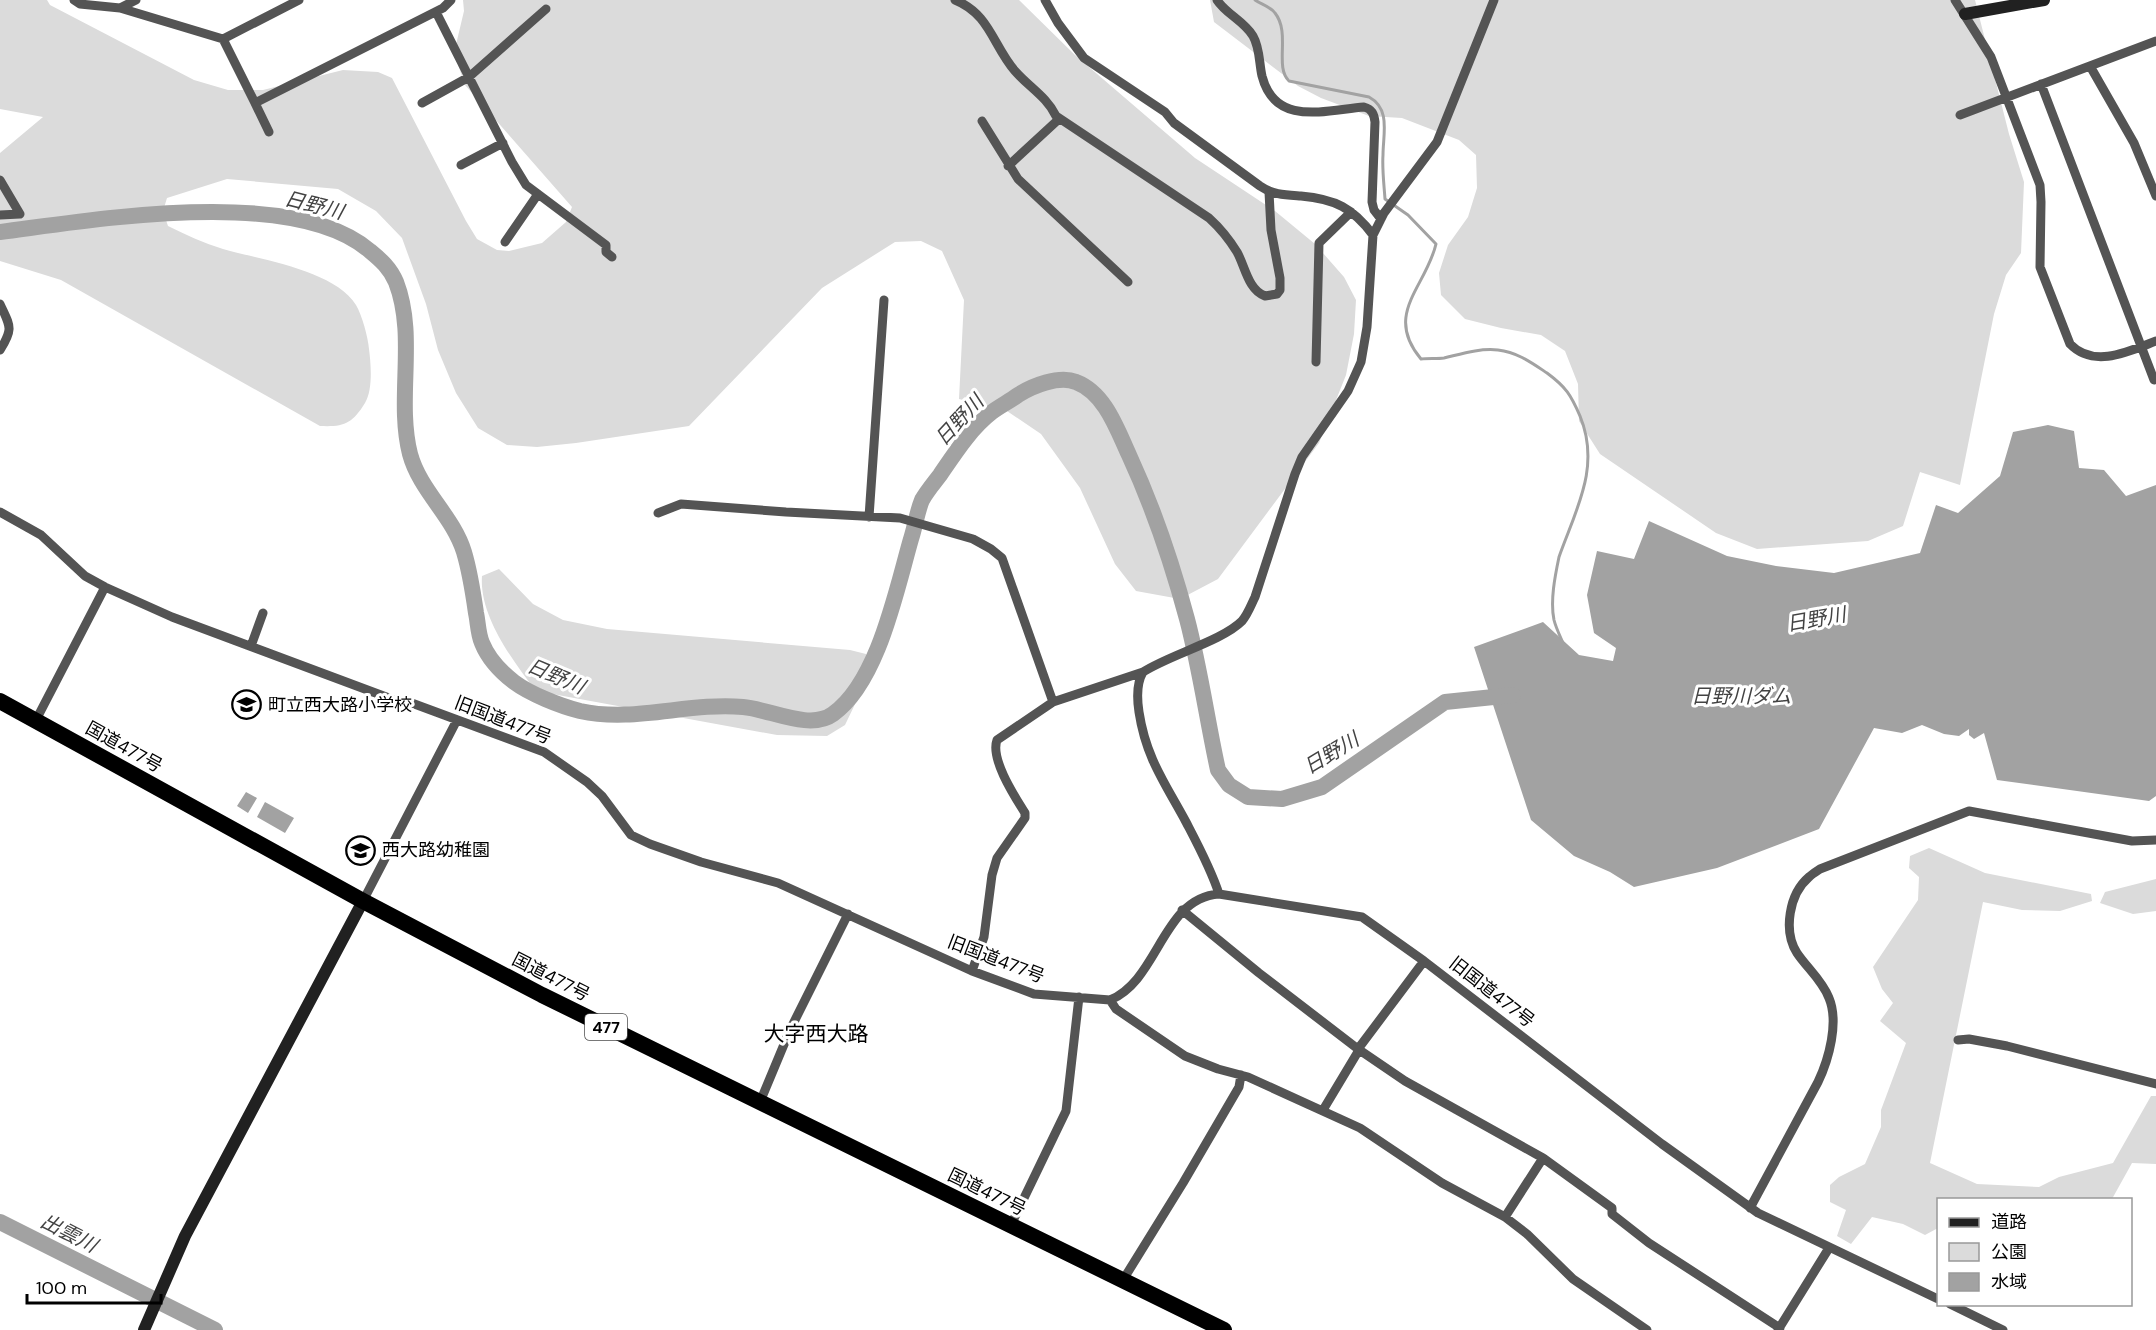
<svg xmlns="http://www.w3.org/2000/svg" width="2156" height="1330" font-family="'DM Sans','Noto Sans JP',sans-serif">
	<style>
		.green { fill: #dbdbdb }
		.water { fill: #a2a2a2 }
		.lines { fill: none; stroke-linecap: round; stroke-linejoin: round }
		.stream { stroke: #a2a2a2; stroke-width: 3 }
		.river { stroke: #a2a2a2; stroke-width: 16 }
		.street { stroke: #545454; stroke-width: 9 }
		.secondary { stroke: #212121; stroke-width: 12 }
		.highway { stroke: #000; stroke-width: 16 }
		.labels { text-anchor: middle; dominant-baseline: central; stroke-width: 6; stroke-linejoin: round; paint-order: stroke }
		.shield { fill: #fff; stroke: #4c4c4c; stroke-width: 1.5 }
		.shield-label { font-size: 16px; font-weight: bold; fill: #000 }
		.poi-label { font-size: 18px; fill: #000; stroke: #fff; text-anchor: start }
		.street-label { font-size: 18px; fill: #000; stroke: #fff }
		.water-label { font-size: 20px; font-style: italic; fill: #434343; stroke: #fff }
		.quarter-label { font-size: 21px; fill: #000; stroke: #fff }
	</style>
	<rect width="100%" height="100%" fill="#fff"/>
	<!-- green -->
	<path class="green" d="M0,0h47l3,5 144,75 34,10h35l80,-20 35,2 14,6 74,143 11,18 20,11 12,1 33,-8 24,-21 6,-15 -107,-122 -11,-32 10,-42 -1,-11h556l56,55 120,103 80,53 40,33 29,33 12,23 -2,34 -8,41 -27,68 -101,136 -38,20 -44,-8 -21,-27 -35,-76 -39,-54 -34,-23 -48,-12 5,-99 -22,-49 -21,-10 -26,1 -73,46 -133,138 -113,17 -39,4 -30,-2 -29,-17 -22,-35 -18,-43 -12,-46 -24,-66 -26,-27 -38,-22 -111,-10 -60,19 -4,13 5,15c18,9 36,17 55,23 38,11 111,21 133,56 6,10 12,32 13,44 2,15 4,41 -4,54 -13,21 -21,24 -45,23l-259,-146 -61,-19v-108l43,-36 -43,-8z
		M1210,0h765l34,134 15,48 -3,71 -15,22 -12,39 -34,171 -40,-13 -17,54 -35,15 -111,8 -41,-16 -116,-79 -21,-33 -1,-37 -13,-33 -24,-16 -40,-7 -36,-9 -24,-24 -2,-22 9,-28 20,-28 9,-29 -1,-33 -17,-15 -57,-22 -33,-2 -48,-18 -23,-12 -84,-64z
		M499,569l34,35 30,16 44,9 243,21 16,4 5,17 -26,54 -18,11 -50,-1 -241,-44c-23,-30 -57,-75 -54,-115z
		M1929,848l56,25 106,21 1,7 -32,10 -38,-1 -39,-8 -53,261 47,21 62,3 20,-10 54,-14 38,-67h5v68l-24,-1 -20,36 -174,1v28l-13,7 -22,-11 -31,-7 -21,27 -14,-8 9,-26 -16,-8v-17l9,-8 26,-13 16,-37v-17l25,-67 -26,-22 13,-18 -11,-14 -9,-22 45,-67 1,-23 -10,-9 1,-12z
		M2156,879v32l-23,3 -33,-11 5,-11z"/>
	<!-- water -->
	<path class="water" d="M2048,425l26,6 5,37 25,2 22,26 30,-11v311l-7,5 -152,-21 -13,-47 -10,6 -5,-4v-6l-10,7 -15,-2 -22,-9 -20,8 -28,-5 -55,101 -102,39 -83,19 -24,-15 -36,-16 -43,-36 -57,-173 69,-25 36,33 34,6 3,-13 -22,-15 -7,-38 10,-44 37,8 15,-38 78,35 49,10 58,7 86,-20 16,-48 22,8 42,-37 13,-44z
		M246,792l11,6 -9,15 -11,-7z
		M265,802l29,16 -9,15 -28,-16z"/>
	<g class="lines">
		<!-- stream -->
		<path class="stream" d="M1255,0c6,4 16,7 20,13 16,20 -1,54 14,68l80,16c22,12 14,37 14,58 -1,14 1,29 2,44l23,16 28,29c-10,43 -53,70 -15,115 7,-1 16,0 23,-1 17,-4 35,-10 54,-8 19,2 34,13 49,23 19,14 24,22 33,43 21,51 -4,93 -21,141 -4,19 -9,44 -5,63 2,8 6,16 9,23"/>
		<!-- river -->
		<path class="river" d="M0,232c95,-12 294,-47 370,19 11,9 20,17 26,31 21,54 0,117 14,172 10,37 43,62 54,98 6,20 9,40 12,61 2,9 2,21 6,30 6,15 19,29 32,39 16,12 46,24 66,29 54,12 109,-9 163,-4 26,2 67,24 90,7 45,-32 63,-123 78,-175 4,-12 6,-27 11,-39 5,-9 12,-17 18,-25 15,-22 31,-47 52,-63 8,-6 18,-11 26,-17 14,-9 41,-20 58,-13 29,11 41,47 53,73 24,52 43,108 58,164 13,49 20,101 31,151l11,15 19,12 34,2 40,-12 123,-85 68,-7
			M0,1222l215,108"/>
		<!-- street -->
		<path class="street" d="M74,0l6,4 40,4 103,31 76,-39
			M955,0c35,14 38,46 60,71 14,16 32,26 41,45l153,102c11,10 20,21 28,34 8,14 11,38 28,44l12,-2 3,-4v-12l-9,-48 -2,-38
			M1045,0l13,23 26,35 81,54 9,11 86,63c13,9 26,9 41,10 34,3 52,12 72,39
			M1217,0c9,14 27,21 36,36 7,12 6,27 9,40 13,51 64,34 102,31 8,2 10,7 11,15l-3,80 2,8 7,9
			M1955,0l36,57 49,128 1,17 -1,65 30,77c24,25 60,7 86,-3
			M120,8l16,-8
			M436,12l76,150 14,23 80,60v7l6,5
			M223,39l32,64 188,-95 8,-8
			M2090,66l44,77 22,53
			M2041,84l113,296
			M255,103l14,29
			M422,103l47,-26 77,-68
			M1960,115l196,-74
			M982,121l36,58 110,103
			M461,165l42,-22
			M1008,166l51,-47
			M0,180l20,34 -20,1
			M505,242l33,-48
			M0,304c10,22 14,24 0,46
			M1316,362l3,-119 32,-31
			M0,512l41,23 44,41 20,11 67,30 225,84 12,1 135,50 43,30 15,14 29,39 19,9 51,18 77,21 194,88 62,23 76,6c49,-20 52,-102 109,-106l143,23 62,44 238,183 96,69 180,86
			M658,513l23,-9 105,8 114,6 73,21 18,10 11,9 51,144
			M869,517l15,-217
			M251,646l12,-33
			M1143,672c-7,12 -6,27 -4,40 7,46 26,71 47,110 12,23 25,47 33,72
			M36,720l69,-133
			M363,901l94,-181
			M1182,910l77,63 99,76 47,32 138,77 69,50v6l37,29 131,85
			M972,971l12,-34 8,-62 5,-17 28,-40v-5c-10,-16 -35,-54 -28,-73l56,-38 90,-30c26,-17 79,-31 99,-51 6,-7 9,-16 13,-24l40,-123 7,-17 46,-66 13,-29 6,-35 6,-92 11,-22 53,-71 57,-142
			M1110,1000l6,9 69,47 33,13 30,8 112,51 82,55 63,34 22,17 46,45 74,51
			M1958,1040l11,-1 38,7 149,38
			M1358,1049l66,-88
			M760,1102l30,-72 58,-116
			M1323,1110l36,-60
			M1750,1208l68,-126c11,-23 21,-60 11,-84 -7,-18 -22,-30 -32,-45 -14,-22 -8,-59 12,-76 3,-3 8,-6 11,-8l149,-58 163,30 24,-1
			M1505,1217l38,-59
			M1011,1225l55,-114 13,-114
			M1123,1280l60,-97 56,-96 2,-12
			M1950,1304l53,26
			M1778,1330l51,-82"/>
		<!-- secondary -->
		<path class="secondary" d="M1965,14l79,-14
			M144,1330l41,-94 178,-335"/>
		<!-- highway -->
		<path class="highway" d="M0,701l363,200 179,94 682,335"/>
	</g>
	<!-- icons -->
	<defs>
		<symbol id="school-ring" viewBox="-11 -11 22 22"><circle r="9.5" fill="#fff" stroke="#000" stroke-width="1.5"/><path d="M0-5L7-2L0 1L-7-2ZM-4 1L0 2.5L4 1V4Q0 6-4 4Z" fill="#000"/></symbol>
	</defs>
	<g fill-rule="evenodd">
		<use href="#school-ring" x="230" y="688" width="33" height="33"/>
		<use href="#school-ring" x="344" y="834" width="33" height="33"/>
	</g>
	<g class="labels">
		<!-- shield labels -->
		<rect class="shield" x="585" y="1014" width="42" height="26" rx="4.5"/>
		<g class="shield-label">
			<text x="606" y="1027">477</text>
		</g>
		<!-- poi labels -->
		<g class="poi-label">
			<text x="268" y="705">町立西大路小学校</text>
			<text x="382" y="850">西大路幼稚園</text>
		</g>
		<!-- street labels -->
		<g class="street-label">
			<text transform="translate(503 720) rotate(21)">旧国道477号</text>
			<text transform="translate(124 747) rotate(29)">国道477号</text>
			<text transform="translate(996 959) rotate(21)">旧国道477号</text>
			<text transform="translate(551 977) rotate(27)">国道477号</text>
			<text transform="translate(1492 992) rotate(38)">旧国道477号</text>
			<text transform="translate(987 1192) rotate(26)">国道477号</text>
		</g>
		<!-- water labels -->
		<g class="water-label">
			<text transform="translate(314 205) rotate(14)">日野川</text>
			<text transform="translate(959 420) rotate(-47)">日野川</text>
			<text transform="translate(1816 619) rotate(-10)">日野川</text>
			<text transform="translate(556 676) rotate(23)">日野川</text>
			<text x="1741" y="696">日野川ダム</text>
			<text transform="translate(1331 753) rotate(-31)">日野川</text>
			<text transform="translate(69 1233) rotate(27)">出雲川</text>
		</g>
		<!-- quarter labels -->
		<g class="quarter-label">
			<text x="816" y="1034">大字西大路</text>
		</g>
	</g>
	<!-- legend -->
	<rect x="1937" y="1198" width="195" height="108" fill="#ffffff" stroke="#999999" stroke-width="1.5"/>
	<rect x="1949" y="1218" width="30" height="9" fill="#212121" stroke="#999999" stroke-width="1.5"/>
	<text x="1991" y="1228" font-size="18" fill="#000000">道路</text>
	<rect x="1949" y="1243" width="30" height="18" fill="#dbdbdb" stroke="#999999" stroke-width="1.5"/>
	<text x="1991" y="1258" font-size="18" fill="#000000">公園</text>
	<rect x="1949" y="1273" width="30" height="18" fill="#a2a2a2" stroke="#999999" stroke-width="1.5"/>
	<text x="1991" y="1288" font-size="18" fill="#000000">水域</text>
	<!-- scale -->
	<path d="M27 1294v9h134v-9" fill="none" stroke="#000000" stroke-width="3"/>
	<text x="36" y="1294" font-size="18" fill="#000000" stroke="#ffffff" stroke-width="4.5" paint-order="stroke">100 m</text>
</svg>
